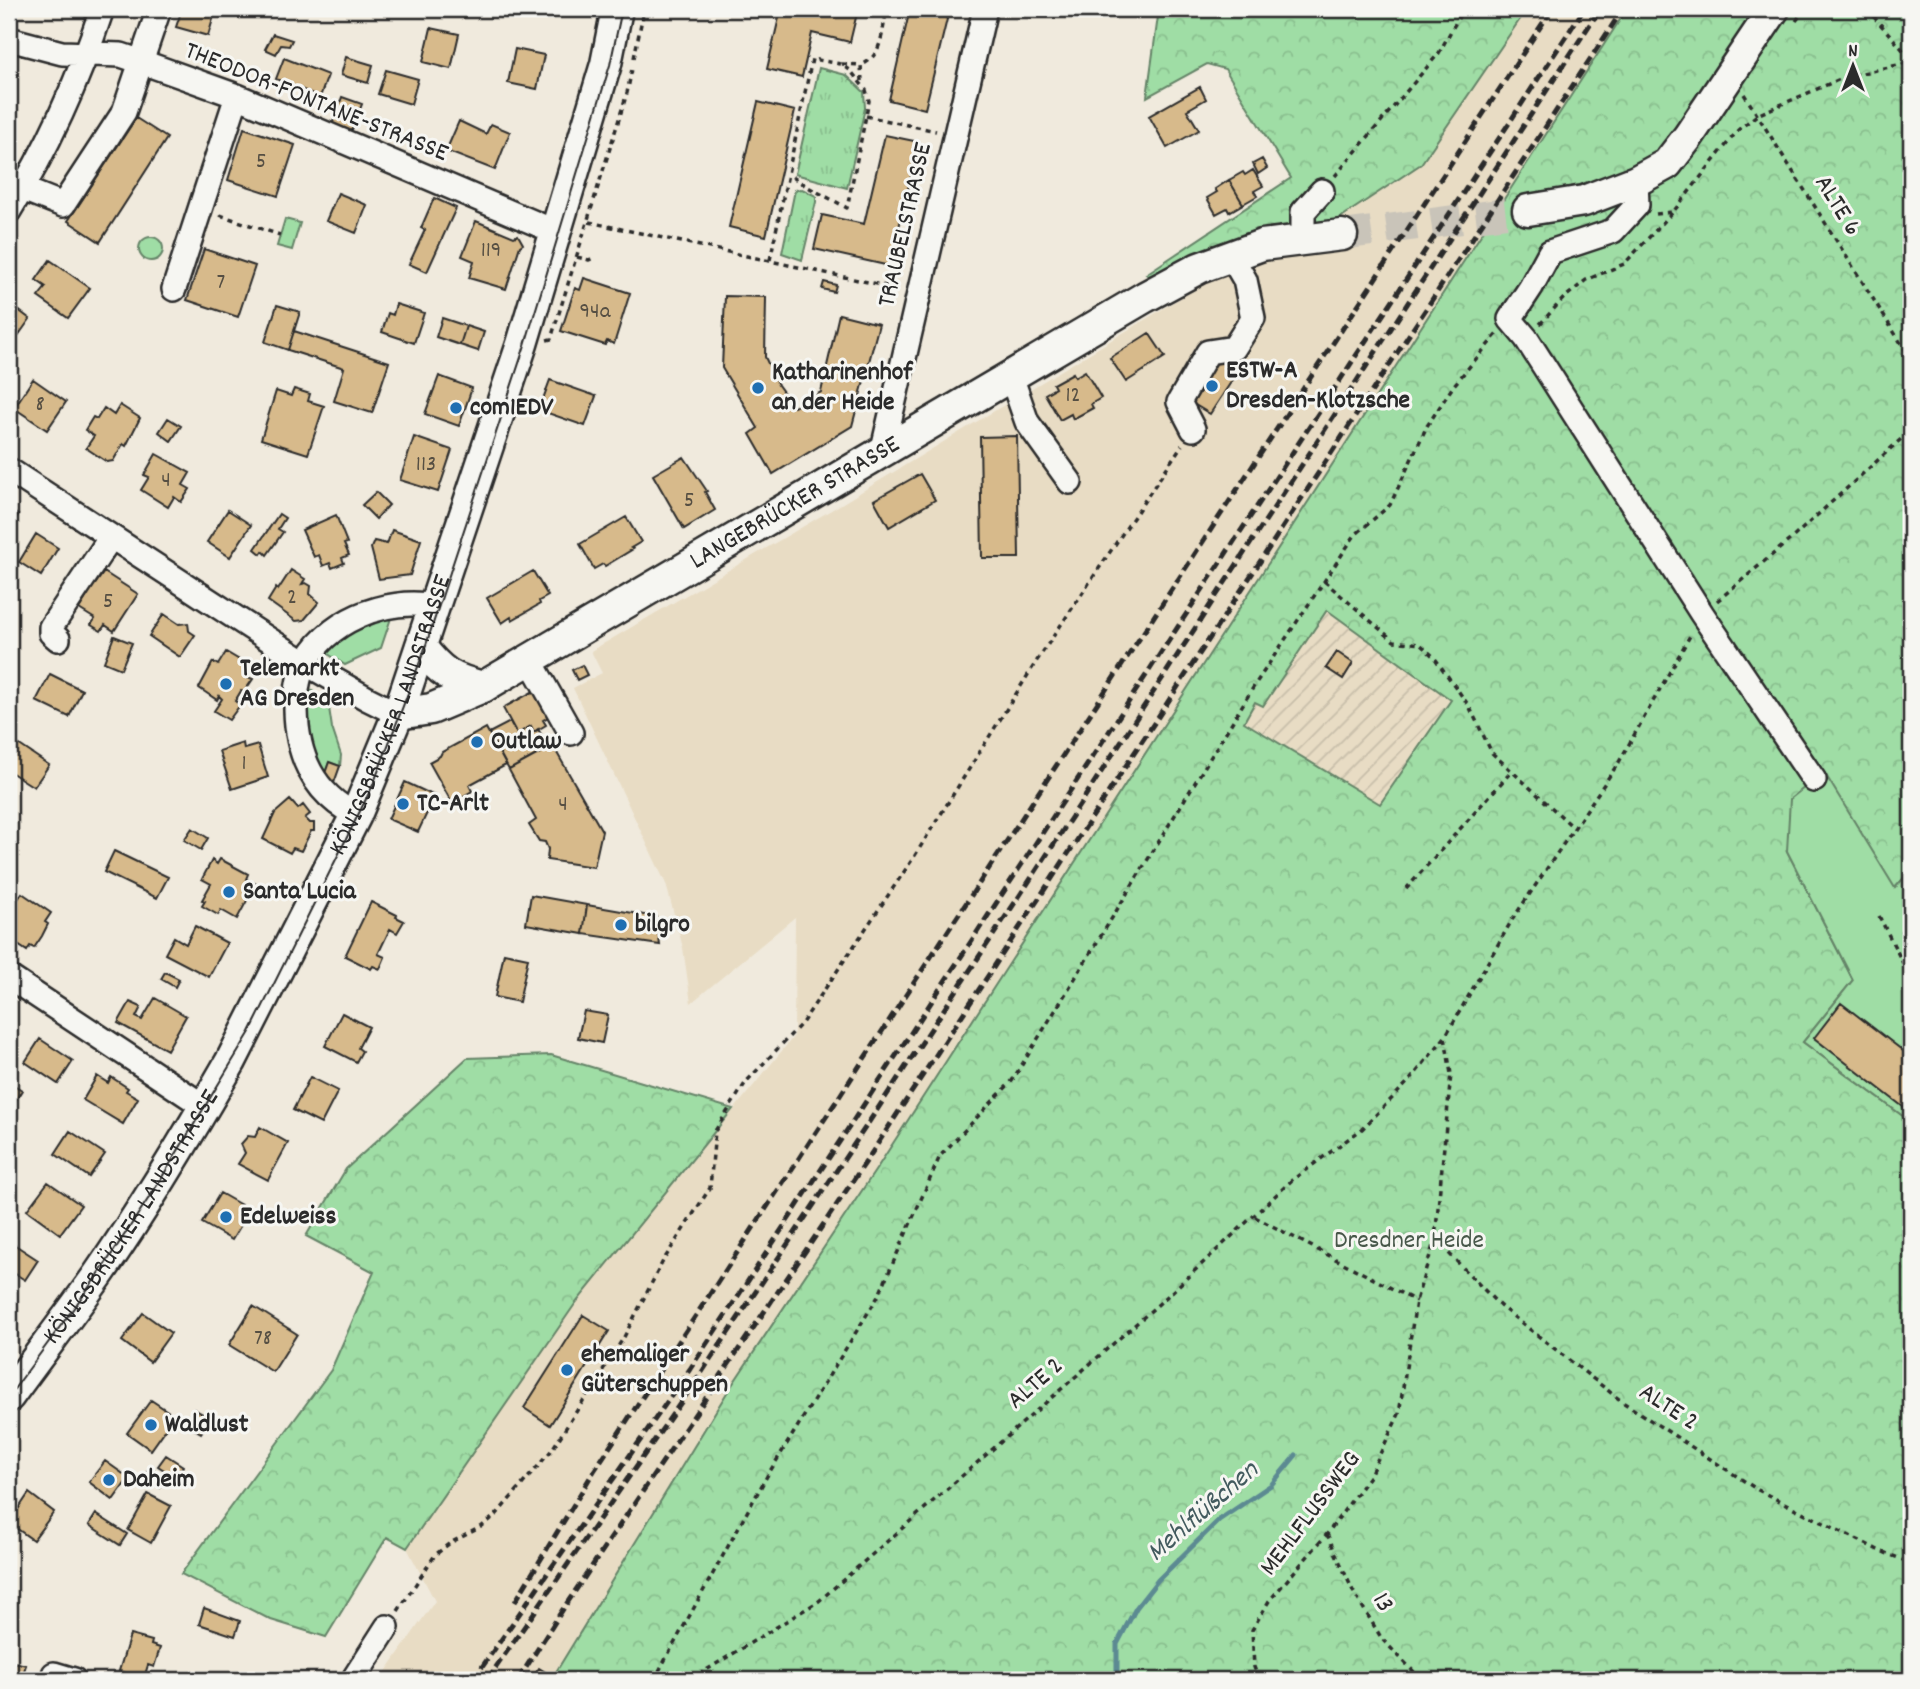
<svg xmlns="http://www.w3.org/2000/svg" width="1920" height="1689" font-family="Dekko,sans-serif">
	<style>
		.built { fill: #e8dcc4 }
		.industrial { fill: url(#industrial-furrows) }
		.grass { fill: url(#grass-tufts); stroke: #658468; stroke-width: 2 }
		.forest { fill: url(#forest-crowns); stroke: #658468; stroke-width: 2; fill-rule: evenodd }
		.park { fill: #9fdda5; stroke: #658468; stroke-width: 2 }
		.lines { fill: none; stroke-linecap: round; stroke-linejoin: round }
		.stream { stroke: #5b8a92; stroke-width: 5 }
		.building { fill: #d7ba8b; stroke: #2b2b2b; stroke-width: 2 }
		.major-tunnel { stroke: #c9c4b9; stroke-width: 30; stroke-dasharray: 30 15; stroke-linecap: butt }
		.minor-casing { stroke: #2b2b2b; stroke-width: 28 }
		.major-casing { stroke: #2b2b2b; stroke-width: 35 }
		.path { stroke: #2b2b2b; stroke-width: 3.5; stroke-dasharray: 5 5; stroke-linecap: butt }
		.minor { stroke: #f6f6f2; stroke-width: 23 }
		.major { stroke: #f6f6f2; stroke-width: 30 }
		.tram { stroke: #2b2b2b; stroke-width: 2 }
		.rail { stroke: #2b2b2b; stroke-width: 5; stroke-dasharray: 10 5; stroke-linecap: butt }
		.poi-dot { fill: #1f6fb2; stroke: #f6f6f2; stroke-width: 2.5 }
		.labels { text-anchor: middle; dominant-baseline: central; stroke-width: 6; stroke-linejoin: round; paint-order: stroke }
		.number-label { font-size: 23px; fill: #564f43 }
		.street-label { font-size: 26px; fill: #2b2b2b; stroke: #f6f6f2 }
		.poi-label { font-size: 26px; font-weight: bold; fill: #2b2b2b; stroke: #f6f6f2; text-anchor: start }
		.park-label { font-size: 26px; fill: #48584a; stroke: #f6f6f2 }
		.water-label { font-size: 28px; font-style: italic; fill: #435b5f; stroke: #f6f6f2 }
	</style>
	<defs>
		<pattern id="industrial-furrows" width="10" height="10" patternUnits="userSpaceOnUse" patternTransform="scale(1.75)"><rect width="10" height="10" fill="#e8dcc4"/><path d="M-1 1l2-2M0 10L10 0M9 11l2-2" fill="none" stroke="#c7bda9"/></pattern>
		<pattern id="grass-tufts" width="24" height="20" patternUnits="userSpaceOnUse" patternTransform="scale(1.75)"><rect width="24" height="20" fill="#9fdda5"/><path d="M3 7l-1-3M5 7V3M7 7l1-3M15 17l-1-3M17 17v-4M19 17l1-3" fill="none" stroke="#89be8e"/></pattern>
		<pattern id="forest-crowns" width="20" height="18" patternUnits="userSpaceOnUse" patternTransform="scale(1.75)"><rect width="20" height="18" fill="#9fdda5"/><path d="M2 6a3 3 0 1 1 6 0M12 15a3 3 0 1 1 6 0" fill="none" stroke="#89be8e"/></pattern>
	</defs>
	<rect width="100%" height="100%" fill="#f0eadd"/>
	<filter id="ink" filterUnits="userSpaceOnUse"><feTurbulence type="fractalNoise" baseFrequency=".0143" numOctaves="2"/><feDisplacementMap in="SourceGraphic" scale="14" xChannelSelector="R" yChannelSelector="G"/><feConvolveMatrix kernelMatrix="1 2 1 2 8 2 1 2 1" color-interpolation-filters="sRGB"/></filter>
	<g filter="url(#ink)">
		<!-- built -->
		<path class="built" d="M1527,9h100l-750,1159 -149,223 -177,289h-171l55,-79 -28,-53 168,-244 219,-268 1,-119 -104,86 -8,-55 -17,-64 -93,-196 29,-15 -11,-22 242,-142 369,-224 68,-29 73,-10 -3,-28 81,-54z"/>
		<!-- industrial -->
		<path class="industrial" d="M1327,610l124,90 -71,104 -136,-83 11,-19 8,3z"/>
		<!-- grass -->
		<path class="grass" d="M819,68l27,7 18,17 1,16 -18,80 -52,-14z
			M802,189l14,7v6l-14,58 -20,-7 13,-63z"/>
		<!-- forest -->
		<path class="forest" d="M1159,9h368l-106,155 -81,54 1,14 -181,54 -14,-12 145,-96 -66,-109 -18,-5 -60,33z
			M1627,9h284v861l-16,18 -108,-37 66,129 -50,62 108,80v558h-1360l177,-289 149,-223zM1327,610l124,90 -71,104 -136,-82 11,-20 8,4z
			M551,1055l182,54 -158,195 -168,244 -20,-11 -61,100 -55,-17 -90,-46 150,-204 43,-98 -68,-36 40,-67 121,-111z"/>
		<!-- park -->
		<path class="park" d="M285,219l15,4 -8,27 -15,-4z
			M139 249a12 12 0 1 1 24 0a12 12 0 1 1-24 0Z
			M393,612l-12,36 -36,17 -23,-15 16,-16z
			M303,685l25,16 4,27 9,27 -1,11 -11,-4 -6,17 -14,-19z
			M1824,772l71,116 16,-18v252l-108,-80 50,-62 -66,-129 3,-52z"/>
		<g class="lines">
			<!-- stream -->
			<path class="stream" d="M1117,1680v-36l19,-36 22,-28 61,-60 52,-35 25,-30"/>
		</g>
		<!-- building -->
		<path class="building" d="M182,9h34l-8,27 -32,-9z
			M781,9h77l-8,33 -38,-9 -10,44 -35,-8z
			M910,9h12l26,6 -23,94 -36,-9z
			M431,28l28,6 -8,35 -28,-7z
			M273,34l19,6 -3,6 -8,-1 -5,9 -11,-5z
			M515,49l29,6 -7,34 -29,-6z
			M346,57l27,8 -5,18 -27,-8z
			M284,58l44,17 -8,22 -44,-18z
			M386,70l32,9 -7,25 -33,-10z
			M1200,87l6,12 -19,11 12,20 -32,18 -18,-32z
			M342,97l20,7 -11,28 -19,-7z
			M758,102l37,9 -29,125 -37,-9z
			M136,118l31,20 -67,104 -32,-21z
			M459,121l27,13 5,-10 19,8 -15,38 -49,-19z
			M244,128l51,17 -17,51 -50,-16z
			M885,135l34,7 -29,124 -76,-17 8,-34 42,9z
			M1262,159l5,9 -9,6 -5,-10z
			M1253,170l10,16 -9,5 3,5 -14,8 -14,-24 14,-8 2,3z
			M1229,180l14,24 -14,8 -2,-4 -11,6 -9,-16 10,-6 -2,-3z
			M338,193l29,12 -11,28 -30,-12z
			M434,198l22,10 -29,64 -18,-8 16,-34 -4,-2z
			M476,221l38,16 4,-2 5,9 -3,2 -14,43 -37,-11 5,-17 -12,-5z
			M204,249l51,17 -17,51 -51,-17z
			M50,260l40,28 -22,30 -30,-21 8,-10 -10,-7z
			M584,278l46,15 -16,51 -7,-3 -2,4 -44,-14 14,-43 5,2z
			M824,282l12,3 -2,7 -12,-3z
			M725,296l41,1 -1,60 13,28 16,22 27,-15 18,-78 40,10 -27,102 -79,48 -23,-40 8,-6 -36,-60z
			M396,304l28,9 -10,30 -32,-11 6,-19 5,2z
			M277,305l23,7 -12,38 -23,-8z
			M13,306l17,13 -12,17 -9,-6 5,-7 -5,-4v-7z
			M442,318l24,8 -6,19 -24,-8z
			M466,326l18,6 -6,19 -18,-6z
			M294,331l95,31 -17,51 -38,-12 10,-33 -56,-18z
			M1149,333l16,24 -39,25 -16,-24z
			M1214,358l23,15 -27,41 -23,-14z
			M1085,371l16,27 -10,6 2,4 -20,11 -2,-5 -11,6 -15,-26 10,-6 -2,-4 20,-11 2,4z
			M439,376l33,12 -13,38 -34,-12z
			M33,379l33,23 -19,28 -33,-22z
			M550,380l46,16 -11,30 -46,-16z
			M294,389l16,5 -2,7 16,5 -16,48 -47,-15 15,-48 15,5z
			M120,405l20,13 -14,28 -3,-2 -10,17 -6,1 -21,-14 8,-12 -9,-6 8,-13 4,2 7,-11 10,7z
			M168,418l13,8 -10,15 -12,-9z
			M1017,436l2,122h-37l-2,-121z
			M414,437l38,13 -14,42 -38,-12z
			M156,454l34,19 -7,12 7,4 -9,13 -7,-5 -6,10 -27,-17 8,-13 -5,-2z
			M684,457l23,34 -2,1 10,18 -31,19 -31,-54z
			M920,474l15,26 -46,27 -15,-27z
			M376,492l13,13 -13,14 -14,-14z
			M9,509l9,6 -9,14z
			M228,510l23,15 -21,32 -23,-15z
			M279,514l6,4 -7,11 5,3 -16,23 -4,-4 -2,3 -6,-5z
			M336,515l11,28 -3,1 5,11 -7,3 2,5 -12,5 -2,-5 -7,3 -4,-11 -5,2 -12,-27z
			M626,517l15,25 -10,6 2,1 -28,17 -2,-2 -9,5 -14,-25z
			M392,530l29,10 -11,35 -31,4 -8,-31 3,-7 13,3z
			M36,534l22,14 -17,28 -22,-14z
			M291,570l14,9 -3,5 4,-1 5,3 -1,8 9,8 -15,18 -8,1 -28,-20 8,-13 2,2z
			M533,571l15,25 -9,5 1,3 -28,16 -1,-3 -9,6 -15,-25z
			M104,572l34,22 -24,37 -9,-6 -4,6 -10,-6 4,-6 -16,-10 8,-13 -4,-2 9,-14 4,3z
			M164,614l15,10 9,-1 1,8 6,4 -15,22 -31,-21z
			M114,636l18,7 -11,26 -17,-7z
			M226,652l25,15 1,4 -5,6 6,2 -9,13 -3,-1 -6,10 5,4 -11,15 -15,-9 8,-12 -3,-3 -2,4 -18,-12 14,-26 5,3z
			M1337,652l16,11 -10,16 -17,-11z
			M582,665l5,10 -10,5 -5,-10z
			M50,674l32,16 -13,27 -33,-16z
			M541,687l14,26 -12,7 3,5 -12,7 -3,-6 -14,8 -14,-26z
			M510,722l7,12 14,-8 3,6 4,-3 11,19 -40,22 -20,-37z
			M486,728l20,37 -37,20 3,6 -20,12 -23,-41 11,-6 2,-4z
			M243,743l1,6 14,-4 10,32 -36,12 -13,-38z
			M18,744l31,21 -15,22 -25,-16v-13z
			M553,746l49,85 -8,36 -47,-7 1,-11 -3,-7 -6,-1 -10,-16 7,-5 -27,-50z
			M329,762l11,4 -6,17 -11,-4z
			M405,782l30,14 -17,36 -30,-13z
			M290,800l8,9 5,-4 7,9 -5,4 5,5h4v8h-3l-10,20 -8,-3 -3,5 -27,-14 12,-26z
			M192,828l16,10 -7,12 -17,-10z
			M114,851l54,26 -11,21 -53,-26z
			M220,859l28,15 -2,5 10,5 -19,35 -16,-9 -3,5 -16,-9 3,-5 -3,-1 9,-16 -9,-5 10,-19 5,4z
			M22,893l29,20 -6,9 3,2 -6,12 -8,12 -4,-2 -3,5 -18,-12v-33l3,2z
			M531,895l56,10 -4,29 -57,-10z
			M371,902l26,13 -1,2 8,4 -7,12 -7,-4 -12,25 7,3 -5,12 -7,-3 -2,3 -26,-13z
			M587,905l69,12 4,28 -77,-11z
			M1911,917v22l-10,-8z
			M195,926l32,17 -18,34 -44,-23 9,-17 12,7z
			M504,953l24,5 -9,44 -24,-5z
			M165,972l14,7 -4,8 -14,-8z
			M155,998l31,18 -19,34 -49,-27 12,-21 11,5 -5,10 6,3z
			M1841,1003l70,54v56l-97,-75z
			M584,1011l24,4 -6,28 -24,-5z
			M342,1013l27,14 -11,21 4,3 -6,11 -31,-16z
			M40,1039l33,22 -15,23 -33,-22z
			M97,1076l11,7 3,-6 17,11 -2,3 12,7 -15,26 -40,-24z
			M310,1077l28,14 -17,33 -28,-14z
			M9,1082l13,8 -10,16 -3,-2z
			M260,1127l28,16 -20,37 -30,-16 7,-11 -4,-9 7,-8 7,1z
			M70,1131l35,23 -16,23 -34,-23z
			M48,1182l33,23 -21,29 -33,-24z
			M220,1193l30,17 -18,30 -30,-17z
			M9,1241l29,19 -13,20 -16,-10z
			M253,1306l44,28 -24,38 -44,-27z
			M143,1313l28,20 -21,29 -28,-21z
			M583,1315l26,16 -59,94 -26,-17z
			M151,1400l24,16 -24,34 -24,-17z
			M194,1409l16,9 -9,15 -16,-9z
			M166,1455l17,11 -8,11 -17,-11z
			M105,1461l24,17 -16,22 -24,-18z
			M150,1467l17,11 -7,10 -17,-11z
			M29,1493l25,19 -21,28 -24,-17z
			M148,1494l23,12 -20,37 -23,-13z
			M96,1514l31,20 -7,11 -31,-20z
			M204,1608l36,13 -5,15 -36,-12z
			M130,1635l22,6 -1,4 9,3 -6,19 -6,-2 -4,13 -25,-7z
			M14,1662l12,3 -2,6 6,2 -2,7h-19v-12l3,1z
			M539,1668l13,8 -3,4h-18z"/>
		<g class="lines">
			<!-- major-tunnel -->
			<path class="major-tunnel" d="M1342,235l186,-25"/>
			<defs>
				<path id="minor" d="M9,39l53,14 59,2 21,7 95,34 319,136
					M1636,181l1,24 -24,26 -63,21 -19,35 -21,32 16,19 176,276 112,166
					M23,189l40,16 61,-93 35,-103
					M9,211c39,-63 70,-132 93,-202
					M1303,240v-28l19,-21
					M174,289l63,-193
					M1011,376l16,46 43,60
					M1193,429l-14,-27 29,-50 26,-4 19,-30 -8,-38 -7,-12 -3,-14
					M882,453l103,-444
					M9,470l296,193 63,36 30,15
					M58,639l-7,-6v-6l60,-90
					M530,660l41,73
					M356,815c-43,-22 -59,-59 -60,-105 0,-14 1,-30 7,-42 21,-47 82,-71 131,-62
					M9,977l196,130
					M54,1674l20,6
					M353,1680l34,-53"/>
				<g id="major">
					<path d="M1528,210l56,-9 52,-20 31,-17 21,-27 86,-128"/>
					<path d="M421,647c20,26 30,32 62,40"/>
					<path id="s1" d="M398,714l33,-5 52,-22 662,-390 54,-29 63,-23 80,-10"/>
					<path id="s2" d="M9,1396c29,-40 60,-80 89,-121 48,-69 91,-141 133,-214l125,-246 42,-101 124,-370 84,-280 11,-55"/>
				</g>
			</defs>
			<!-- minor casing -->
			<use href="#minor" class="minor-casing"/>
			<!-- major casing -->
			<use href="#major" class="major-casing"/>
			<!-- path -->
			<path class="path" d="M1867,9l44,50
				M1796,21l9,-12
				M634,58l10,-49
				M842,64l19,1
				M862,81l-1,-16c22,-8 21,-36 26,-56
				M1744,94l167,265
				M866,116l70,15
				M1335,176l104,-123 24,-44
				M1656,214l17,-2 65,-82 19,-15 88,-38 66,-15
				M220,215l60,20
				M589,222l311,67
				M577,257l12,3 6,-3
				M770,260l42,-201 29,5 9,6 16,20 3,11 -22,107c-20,-12 -41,-20 -58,-34
				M1540,324l23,-25 23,-19 38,-16 49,-52
				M547,340l4,-1 76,-246 5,-24
				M1324,581l70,60 26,3 14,13 35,49 23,47 82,75
				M1717,601l74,-62 120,-109
				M1406,889l106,-118
				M1879,916l32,63
				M1255,1217l161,84
				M1435,1239l65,67 124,97 134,87 120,60 33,13
				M1327,1534l26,57 29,48 40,41
				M398,1611l37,-56 15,-12 31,-16 15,-12 55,-64 73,-114 39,-76 47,-73 5,-57 31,-49 56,-59 112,-166 122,-195 146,-217
				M604,1680l2,-3 3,3
				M654,1680l113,-204 112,-181 61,-139 72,-75 244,-398 99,-148 35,-30 37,-79 27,-41 43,-51
				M690,1680l129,-79 343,-300 130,-121 70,-51 48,-49 35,-43 67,-117 107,-158 72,-128
				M1259,1680l-5,-13 -2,-37 17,-29 58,-67 43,-59 29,-61 17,-113 19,-62 16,-165 -6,-37"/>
			<!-- minor -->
			<use href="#minor" class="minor"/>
			<!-- major -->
			<use href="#major" class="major"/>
			<!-- tram -->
			<path class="tram" d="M9,1396l89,-121 58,-88 94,-155 123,-247 51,-134 101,-306 85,-280 12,-56"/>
			<!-- rail -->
			<path class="rail" d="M515,1602l79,-131 958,-1462
				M473,1680l217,-311 894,-1360
				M487,1680l213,-305 77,-115 275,-413 548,-838
				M518,1680l47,-74 300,-443 758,-1154"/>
		</g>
	</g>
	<!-- markers -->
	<g class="poi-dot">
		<circle cx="1212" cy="386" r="7"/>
		<circle cx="758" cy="388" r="7"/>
		<circle cx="456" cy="408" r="7"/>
		<circle cx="226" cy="684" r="7"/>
		<circle cx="477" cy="742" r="7"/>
		<circle cx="403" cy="804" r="7"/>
		<circle cx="229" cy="892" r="7"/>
		<circle cx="621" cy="925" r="7"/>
		<circle cx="226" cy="1217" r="7"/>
		<circle cx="567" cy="1370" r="7"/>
		<circle cx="151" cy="1425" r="7"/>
		<circle cx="109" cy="1480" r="7"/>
	</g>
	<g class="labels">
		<!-- number labels -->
		<g class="number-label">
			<text x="261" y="162">5</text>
			<text x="491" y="251">119</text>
			<text x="221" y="283">7</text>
			<text x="595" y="312">94a</text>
			<text x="1073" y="396">12</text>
			<text x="40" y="405">8</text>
			<text x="426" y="465">113</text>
			<text x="166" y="481">4</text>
			<text x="689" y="501">5</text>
			<text x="292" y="598">2</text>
			<text x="108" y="602">5</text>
			<text x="244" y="764">1</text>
			<text x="563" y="805">4</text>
			<text x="263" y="1339">78</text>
		</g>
		<!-- street labels -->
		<g class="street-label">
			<text transform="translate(316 103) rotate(22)">THEODOR-FONTANE-STRASSE</text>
			<text transform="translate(1837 206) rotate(58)">ALTE 6</text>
			<text transform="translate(906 225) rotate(-77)">TRAUBELSTRASSE</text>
			<text stroke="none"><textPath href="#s1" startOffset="452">LANGEBRÜCKER STRASSE</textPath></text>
			<text stroke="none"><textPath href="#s2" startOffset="784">KÖNIGSBRÜCKER LANDSTRASSE</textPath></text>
			<text stroke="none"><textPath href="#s2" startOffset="217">KÖNIGSBRÜCKER LANDSTRASSE</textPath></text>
			<text transform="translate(1036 1384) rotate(-41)">ALTE 2</text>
			<text transform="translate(1668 1408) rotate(33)">ALTE 2</text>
			<text transform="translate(1311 1514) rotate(-53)">MEHLFLUSSWEG</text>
			<text transform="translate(1382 1603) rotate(59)">13</text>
		</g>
		<!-- poi labels -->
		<g class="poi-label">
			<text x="1226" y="371">ESTW-A<tspan x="1226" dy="30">Dresden-Klotzsche</tspan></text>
			<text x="772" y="373">Katharinenhof<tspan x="772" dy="30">an der Heide</tspan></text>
			<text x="470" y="408">com1EDV</text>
			<text x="240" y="669">Telemarkt<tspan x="240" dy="30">AG Dresden</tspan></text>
			<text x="491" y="742">Outlaw</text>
			<text x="417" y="804">TC-Arlt</text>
			<text x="243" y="892">Santa Lucia</text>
			<text x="635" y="925">bilgro</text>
			<text x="240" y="1217">Edelweiss</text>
			<text x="581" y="1355">ehemaliger<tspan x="581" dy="30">Güterschuppen</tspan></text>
			<text x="165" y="1425">Waldlust</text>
			<text x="123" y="1480">Daheim</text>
		</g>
		<!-- park labels -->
		<g class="park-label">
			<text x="1409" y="1241">Dresdner Heide</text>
		</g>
		<!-- water labels -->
		<g class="water-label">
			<text transform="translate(1204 1513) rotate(-41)">Mehlflüßchen</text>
		</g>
	</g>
	<!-- margin -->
	<rect width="1920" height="1689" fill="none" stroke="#f6f6f2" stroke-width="35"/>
	<rect x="18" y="18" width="1885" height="1654" fill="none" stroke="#2b2b2b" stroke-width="2.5" filter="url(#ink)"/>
	<!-- north arrow -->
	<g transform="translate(1853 66)" stroke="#f6f6f2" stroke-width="5" paint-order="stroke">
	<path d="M0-5L12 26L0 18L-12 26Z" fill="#2b2b2b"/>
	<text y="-10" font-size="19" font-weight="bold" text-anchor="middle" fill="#2b2b2b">N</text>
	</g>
</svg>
